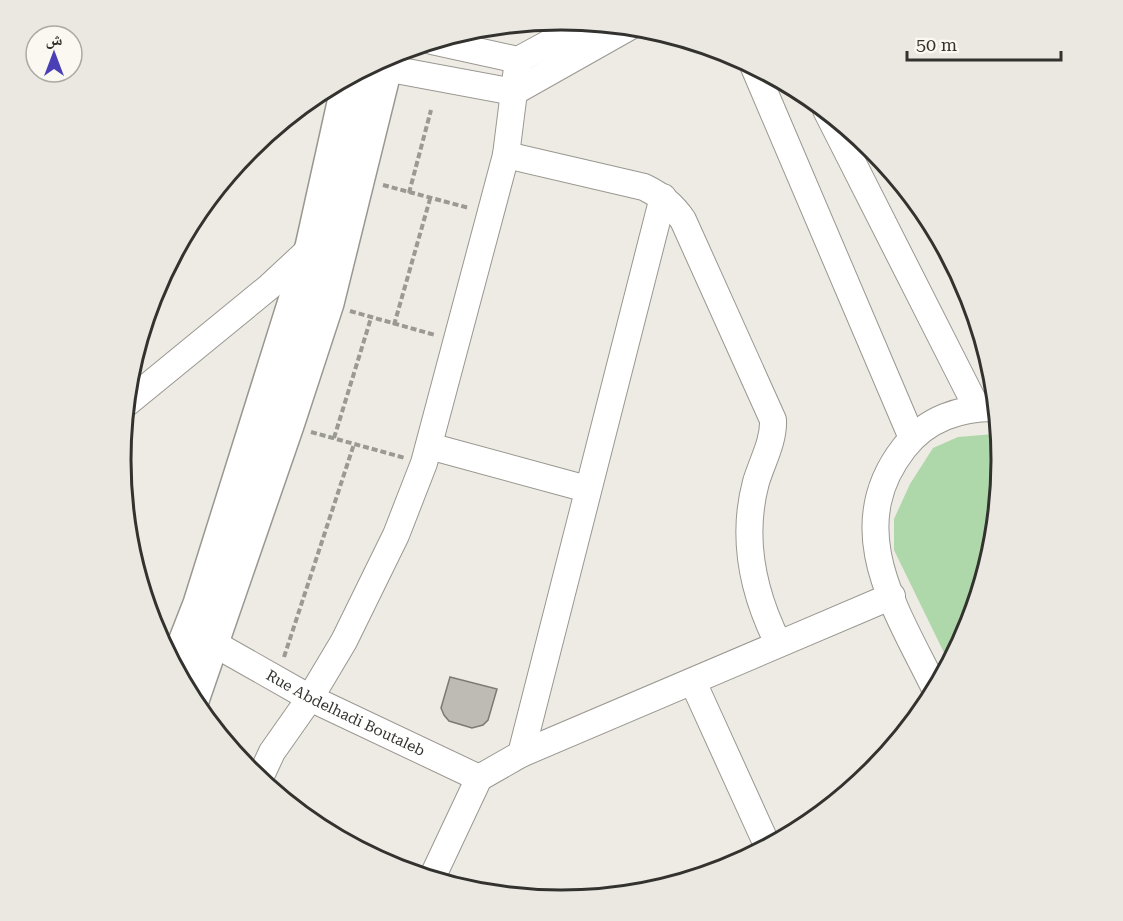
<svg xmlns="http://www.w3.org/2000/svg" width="1123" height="921" font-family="'Roboto Serif','Noto Naskh Arabic',serif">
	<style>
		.green { fill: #afd8aa }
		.building { fill: #bdbbb4; stroke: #7b7a73; stroke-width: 1.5 }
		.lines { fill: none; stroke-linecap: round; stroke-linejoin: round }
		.minor-casing { stroke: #999790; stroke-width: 28 }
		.trunk-casing { stroke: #999790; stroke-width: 36 }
		.path { stroke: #9a9993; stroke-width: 4; stroke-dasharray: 6 3; stroke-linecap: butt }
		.minor { stroke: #fff; stroke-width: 26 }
		.trunk { stroke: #fff; stroke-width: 33 }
		.labels { text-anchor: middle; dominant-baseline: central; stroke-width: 6; stroke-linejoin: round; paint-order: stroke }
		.street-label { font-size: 15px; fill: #33322f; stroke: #faf8f0 }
		.rim { fill: none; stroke: #33322f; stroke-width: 3 }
	</style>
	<rect width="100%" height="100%" fill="#edebe3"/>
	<!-- green -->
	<path class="green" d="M994,434h6c6,65 -8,133 -31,194 -5,13 -13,25 -19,37l-56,-115v-31l16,-35 23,-36 25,-11z"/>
	<!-- building -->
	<path class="building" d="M940,238l29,54 -7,3z
		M450,677l47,12 -9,31 -5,5 -11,3 -23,-7 -5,-6 -3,-7z"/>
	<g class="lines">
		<defs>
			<g id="minor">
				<path d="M432,41l86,19 70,-38"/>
				<path d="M753,65l159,373"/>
				<path d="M385,68l129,24 117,-66"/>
				<path d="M826,110l151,298"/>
				<path d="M506,155l138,32c17,8 29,18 39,33l90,200c1,21 -11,42 -17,62 -15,56 -3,111 22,161"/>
				<path d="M126,404l143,-117 43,-40"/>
				<path d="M429,446l158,43"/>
				<path id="s1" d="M213,643l97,55 169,80"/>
				<path d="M693,682l75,165"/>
				<path d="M936,691c-38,-79 -96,-161 -32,-243 22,-29 57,-41 93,-40"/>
				<path d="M521,754l142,-557"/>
				<path d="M259,780l13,-28 38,-54 34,-57 52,-106 28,-72 82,-308 12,-95"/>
				<path d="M431,880l48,-102 42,-24 371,-158"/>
			</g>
			<path id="trunk" d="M175,668l25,-64 112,-357 38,-171
				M192,700l95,-275 40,-122 61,-247"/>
		</defs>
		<!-- minor casing -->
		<use href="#minor" class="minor-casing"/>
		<!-- trunk casing -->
		<use href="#trunk" class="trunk-casing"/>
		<!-- path -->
		<path class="path" d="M383,185l86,23
			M409,193l22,-83
			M350,311l85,24
			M394,325l36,-126
			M311,432l94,26
			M334,438l37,-120
			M284,657l70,-213"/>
		<!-- minor -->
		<use href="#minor" class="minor"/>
		<!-- trunk -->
		<use href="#trunk" class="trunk"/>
	</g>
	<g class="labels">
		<!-- street labels -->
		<g class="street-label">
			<text stroke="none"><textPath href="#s1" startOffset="150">Rue Abdelhadi Boutaleb</textPath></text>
		</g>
	</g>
	<!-- crop -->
	<path d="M0 0H1123V921H0ZM131 460a430 430 0 1 1 860 0a430 430 0 1 1-860 0Z" fill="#eae8e1" fill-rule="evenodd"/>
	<path class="rim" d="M131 460a430 430 0 1 1 860 0a430 430 0 1 1-860 0Z"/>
	<!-- north arrow -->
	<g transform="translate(54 54)"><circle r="28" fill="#faf8f0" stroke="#aaa9a3" stroke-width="1.5"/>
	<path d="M0-4.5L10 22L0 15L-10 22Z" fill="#4b3fb5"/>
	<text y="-9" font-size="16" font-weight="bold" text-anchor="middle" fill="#33322f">ش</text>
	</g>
	<!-- scale -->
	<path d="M907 51v9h154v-9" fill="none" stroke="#33322f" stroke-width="3"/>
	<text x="916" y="51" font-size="18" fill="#33322f" stroke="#faf8f0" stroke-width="4.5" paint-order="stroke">50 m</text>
</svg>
